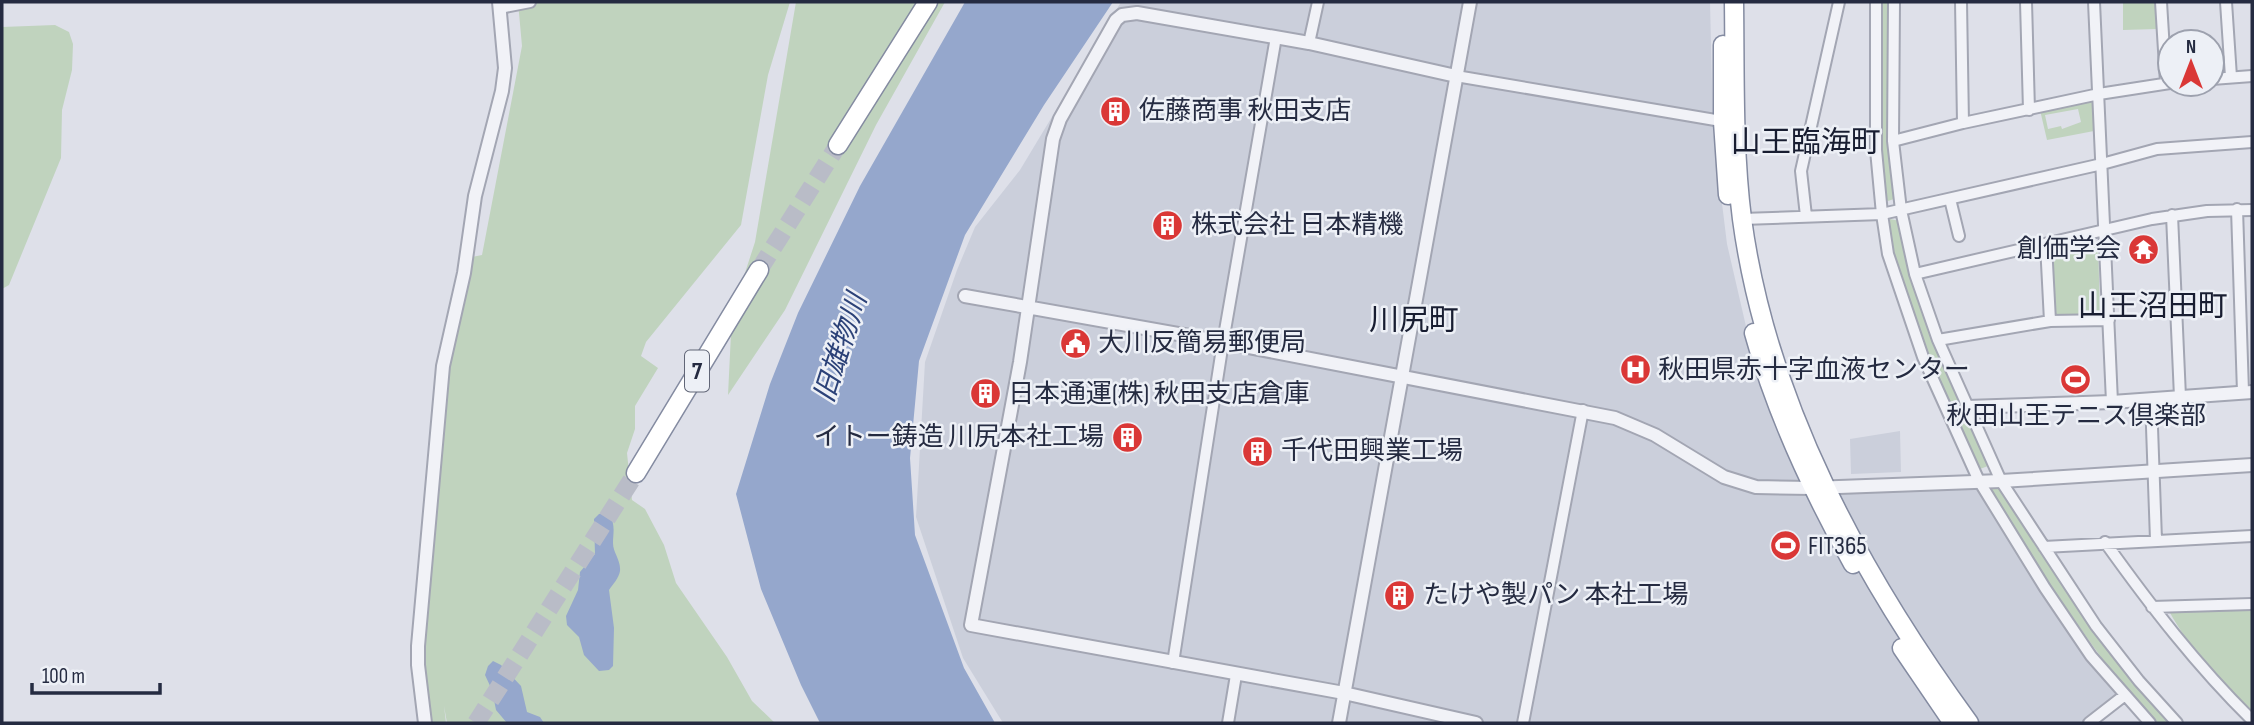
<svg xmlns="http://www.w3.org/2000/svg" width="2254" height="725" font-family="'Sofia Sans Condensed','Noto Sans JP',sans-serif">
	<style>
		.built { fill: #cbcfdb }
		.green { fill: #c0d3be; fill-rule: evenodd }
		.water { fill: #95a7cc }
		.lines { fill: none; stroke-linecap: round; stroke-linejoin: round }
		.trunk-tunnel { stroke: #b9bcc7; stroke-width: 18; stroke-dasharray: 18 9; stroke-linecap: butt }
		.minor-casing { stroke: #a3a6b3; stroke-width: 14 }
		.tertiary-casing { stroke: #a3a6b3; stroke-width: 16 }
		.trunk-casing { stroke: #848ba1; stroke-width: 21 }
		.minor { stroke: #f1f2f7; stroke-width: 10 }
		.tertiary { stroke: #f1f2f7; stroke-width: 12 }
		.trunk { stroke: #fff; stroke-width: 18 }
		.labels { text-anchor: middle; dominant-baseline: central; stroke-width: 5; stroke-linejoin: round; paint-order: stroke }
		.shield { fill: #edf0f6; stroke: #616677; stroke-width: 2 }
		.shield-label { font-size: 24px; font-weight: bold; fill: #252b41 }
		.poi-label { font-size: 26px; fill: #252b41; stroke: #edf0f6; text-anchor: start }
		.water-label { font-size: 28px; font-style: italic; fill: #2c4278; stroke: #edf0f6 }
		.quarter-label { font-size: 30px; fill: #181d31; stroke: #edf0f6 }
	</style>
	<rect width="100%" height="100%" fill="#dee0e9"/>
	<!-- built -->
	<path class="built" d="M1121,2h589l3,128 14,114 24,104 58,143 174,-8 67,111 79,103 -33,26h-1093l-40,-65 -47,-141 9,-155 32,-92 18,-43 45,-57z
		M1900,431l1,41 -50,2 -1,-35z"/>
	<!-- green -->
	<path class="green" d="M518,2h272l-22,73 -27,150 -95,117 -5,14 17,12 -23,38v23l-8,24 5,47 13,9 19,36 12,38 51,74 25,44 23,22h-328l-3,-17 2,17h-16l-6,-56 1,-64 21,-233 26,-113 10,-2 40,-209z
		M796,2h149l-69,123 -91,185 -57,85 4,-82 23,-71z
		M1878,2h13l6,190 -3,7 -6,2 -3,-2 -7,-50z
		M2123,2h32l2,27 -34,1z
		M55,25l14,7 4,12 -1,26 -10,40 -1,48 -52,127 -7,4v-262z
		M2089,99l5,7v25l-47,9 -7,-30zM2078,109l3,13 -19,7 -1,-3 -13,3 -3,-14z
		M1890,219l10,2 13,54 77,187 -2,4 -8,3 -22,-40 -54,-129 -18,-74z
		M2098,242l2,72 -45,3 -5,-64z
		M1995,483l90,136 40,50 54,54h-21c-15,-16 -31,-31 -44,-48 -44,-60 -86,-121 -124,-185l-1,-5z
		M2252,610v105c-30,-32 -62,-65 -83,-104z"/>
	<!-- water -->
	<path class="water" d="M965,2h148l-69,103 -79,130 -46,126 -9,97 5,77 49,133 31,55h-175l-19,-38 -40,-96 -25,-95 34,-110 28,-71 62,-127z
		M599,514c19,0 14,17 14,29 0,10 8,17 7,28 -1,7 -7,13 -11,19l5,38 -1,38 -4,4 -10,1 -15,-16 -5,-18 -12,-12 -1,-9 12,-26 2,-18 15,-18 -1,-35z
		M493,661l8,4 20,21 6,26 13,5 4,6h-37l-11,-13 -4,-20 -7,-15 3,-9z"/>
	<g class="lines">
		<!-- trunk-tunnel -->
		<path class="trunk-tunnel" d="M759,270l79,-125
			M476,723l160,-250"/>
		<defs>
			<path id="minor" d="M1876,2v148l6,64 6,40 35,103 56,124 66,107 46,68 59,67
				M1894,2l-1,139 8,69 14,64 23,66 63,141 95,145 43,55 38,42
				M1961,2l2,121
				M2026,2l3,108
				M2094,2l18,400
				M2161,2l5,81
				M2226,2l5,75
				M500,8l30,-6
				M1309,43l9,-41
				M1456,76l271,46
				M2212,79l40,-3
				M1893,141l70,-18 136,-29 71,-11
				M1950,199l9,37
				M2237,209l6,183
				M2172,215l8,182
				M1806,216l-5,-45 38,-169
				M1742,219l140,-5 220,-50 55,-15 95,-7
				M2046,244l4,77
				M1915,274l237,-55 55,-8 45,-1
				M1938,340l112,-19 59,-1
				M2151,399l5,141
				M2105,542c45,63 92,124 147,178
				M2044,547l208,-11
				M2152,607l100,-3
				M1173,663l50,-321 53,-305
				M1228,723l8,-48
				M1523,723l60,-313
				M2089,723l36,-28"/>
			<path id="tertiary" d="M1456,76l-147,-33 -172,-30 -15,2 -6,5 -56,99 -7,20 -33,223 -49,263 373,68 132,30
				M965,296l258,46 392,76 40,17 69,42 32,10 56,1 189,-7 251,-16
				M1967,407l145,-5 140,-10
				M425,723l-7,-58v-19l25,-280 21,-93 11,-77 27,-105 3,-23 -6,-66
				M1339,723l131,-721"/>
			<path id="trunk" d="M1734,2c1,72 -1,146 8,217 25,185 119,356 227,504
				M1723,45v77l5,73
				M838,145l90,-143
				M1754,333c22,81 58,157 99,231
				M636,473l123,-203
				M1902,648l51,75"/>
		</defs>
		<!-- minor casing -->
		<use href="#minor" class="minor-casing"/>
		<!-- tertiary casing -->
		<use href="#tertiary" class="tertiary-casing"/>
		<!-- trunk casing -->
		<use href="#trunk" class="trunk-casing"/>
		<!-- minor -->
		<use href="#minor" class="minor"/>
		<!-- tertiary -->
		<use href="#tertiary" class="tertiary"/>
		<!-- trunk -->
		<use href="#trunk" class="trunk"/>
	</g>
	<!-- icons -->
	<defs>
		<symbol id="building-disc" viewBox="-11 -11 22 22"><circle r="9.5" fill="#da3736" stroke="#edf0f6"/><path d="M-4-6H4V6H1V3H-1V6H-4ZM-2.5-4.3h1.7v1.8h-1.7ZM.8-4.3h1.7v1.8H.8ZM-2.5-1h1.7V.8h-1.7ZM.8-1h1.7V.8H.8Z" fill="#fff"/></symbol>
		<symbol id="temple-disc" viewBox="-11 -11 22 22"><circle r="9.5" fill="#da3736" stroke="#edf0f6"/><path d="M0-6L5-2H3V0L6.5 2.5H4V6H1.5V3h-3V6H-4V2.5H-6.5L-3 0V-2H-5Z" fill="#fff"/></symbol>
		<symbol id="civic-disc" viewBox="-11 -11 22 22"><circle r="9.5" fill="#da3736" stroke="#edf0f6"/><path d="M-.6-6.5H3V-4.5H.6V-3L4-1V1h2V6H-6V1h2V-1L-.6-3ZM-1.2 2.5V6h2.4V2.5Z" fill="#fff"/></symbol>
		<symbol id="hospital-disc" viewBox="-11 -11 22 22"><circle r="9.5" fill="#da3736" stroke="#edf0f6"/><path d="M-5-5h3v3.5h4V-5h3V5h-3V1.5h-4V5h-3Z" fill="#fff"/></symbol>
		<symbol id="stadium-disc" viewBox="-11 -11 22 22"><circle r="9.5" fill="#da3736" stroke="#edf0f6"/><path d="M0-5a6.5 5 0 1 0 0 10a6.5 5 0 1 0 0-10ZM-3.5-1.8h7v3.6h-7Z" fill="#fff"/></symbol>
	</defs>
	<g fill-rule="evenodd">
		<use href="#building-disc" x="1098" y="94" width="35" height="35"/>
		<use href="#building-disc" x="1150" y="208" width="35" height="35"/>
		<use href="#temple-disc" x="2126" y="232" width="35" height="35"/>
		<use href="#civic-disc" x="1058" y="326" width="35" height="35"/>
		<use href="#hospital-disc" x="1618" y="352" width="35" height="35"/>
		<use href="#stadium-disc" x="2058" y="362" width="35" height="35"/>
		<use href="#building-disc" x="968" y="376" width="35" height="35"/>
		<use href="#building-disc" x="1110" y="420" width="35" height="35"/>
		<use href="#building-disc" x="1240" y="434" width="35" height="35"/>
		<use href="#stadium-disc" x="1768" y="528" width="35" height="35"/>
		<use href="#building-disc" x="1382" y="578" width="35" height="35"/>
	</g>
	<g class="labels">
		<!-- shield labels -->
		<rect class="shield" x="685" y="350.5" width="24" height="41" rx="5"/>
		<g class="shield-label">
			<text x="697" y="371">7</text>
		</g>
		<!-- poi labels -->
		<g class="poi-label">
			<text x="1139" y="111">佐藤商事 秋田支店</text>
			<text x="1191" y="225">株式会社 日本精機</text>
			<text x="2121" y="249" text-anchor="end">創価学会</text>
			<text x="1098" y="343">大川反簡易郵便局</text>
			<text x="1658" y="370">秋田県赤十字血液センター</text>
			<text x="1008" y="394">日本通運(株) 秋田支店倉庫</text>
			<text x="2076" y="416" text-anchor="middle">秋田山王テニス倶楽部</text>
			<text x="1104" y="437" text-anchor="end">イトー鋳造 川尻本社工場</text>
			<text x="1281" y="451">千代田興業工場</text>
			<text x="1808" y="546">FIT365</text>
			<text x="1423" y="595">たけや製パン 本社工場</text>
		</g>
		<!-- water labels -->
		<g class="water-label">
			<text transform="translate(841 348) rotate(-72)">旧雄物川</text>
		</g>
		<!-- quarter labels -->
		<g class="quarter-label">
			<text x="1806" y="143">山王臨海町</text>
			<text x="2153" y="307">山王沼田町</text>
			<text x="1414" y="321">川尻町</text>
		</g>
	</g>
	<!-- border -->
	<rect width="2254" height="725" fill="none" stroke="#252b41" stroke-width="7"/>
	<!-- north arrow -->
	<g transform="translate(2191 63)"><circle r="33" fill="#edf0f6" stroke="#9da1ae" stroke-width="2"/>
	<path d="M0-5L12 26L0 18L-12 26Z" fill="#da3736"/>
	<text y="-10" font-size="19" font-weight="bold" text-anchor="middle" fill="#252b41">N</text>
	</g>
	<!-- scale -->
	<path d="M32 683v10h128v-10" fill="none" stroke="#252b41" stroke-width="3.5"/>
	<text x="42" y="683" font-size="21" fill="#252b41" stroke="#edf0f6" stroke-width="5" paint-order="stroke">100 m</text>
</svg>
